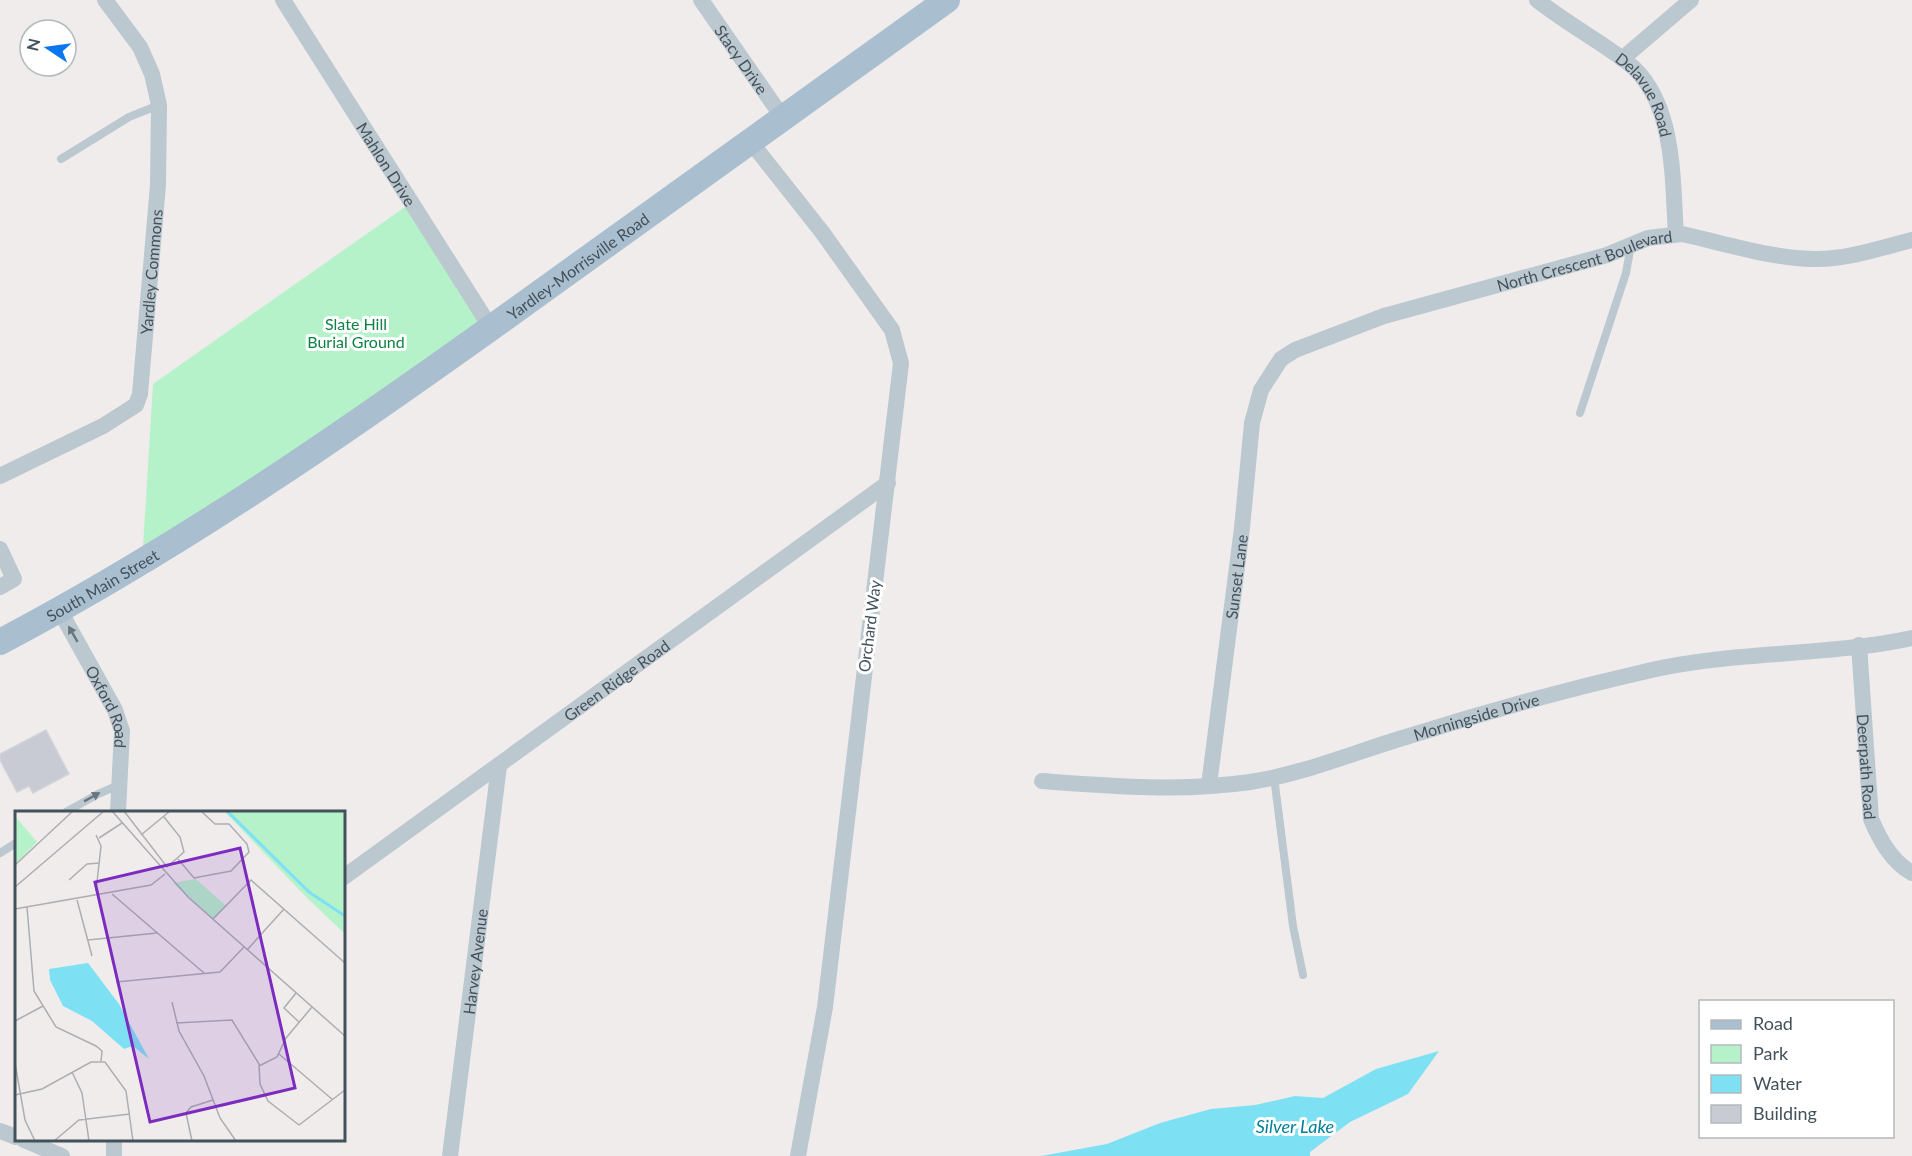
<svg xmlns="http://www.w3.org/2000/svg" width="1912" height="1156" font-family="Lato,sans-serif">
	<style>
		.green { fill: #b5f2ca }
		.water { fill: #7ee0f3 }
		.building { fill: #c8cbd3; stroke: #d0d3d9; stroke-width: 1.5 }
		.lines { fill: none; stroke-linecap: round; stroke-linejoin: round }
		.lane { stroke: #bbc8d0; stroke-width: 8 }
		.street { stroke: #bbc8d0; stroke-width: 16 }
		.primary { stroke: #a9becf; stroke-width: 26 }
		.oneway { fill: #67757e }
		.labels { text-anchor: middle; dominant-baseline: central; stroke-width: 6; stroke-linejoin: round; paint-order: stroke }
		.street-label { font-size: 16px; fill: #43515b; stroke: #fff }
		.park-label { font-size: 16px; fill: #0e8243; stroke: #fff }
		.water-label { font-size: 18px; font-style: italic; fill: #03819a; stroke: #fff }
		.inset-river { fill: none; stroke: #7ee0f3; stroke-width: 3 }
		.inset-road { fill: none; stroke: #abaeb2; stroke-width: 1.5 }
		.view { fill: #7b2cbf; fill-opacity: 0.15; stroke: #7b2cbf; stroke-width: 3 }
		.inset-edge { fill: none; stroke: #43515b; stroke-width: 3 }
	</style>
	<rect width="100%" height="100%" fill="#f0ecec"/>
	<!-- green -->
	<path class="green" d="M412,202l79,126 -349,235 11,-179z"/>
	<!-- water -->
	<path class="water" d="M1439,1051l-31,43 -58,28 -40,30v4h-269l66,-12 53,-21 51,-14 44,-4 40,-9 28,2 53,-29z"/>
	<!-- building -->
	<path class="building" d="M46,730l23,44 -36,19 -4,-7 -12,6 -17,-32v-6z"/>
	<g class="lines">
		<!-- lane -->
		<path class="lane" d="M61,159l68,-42 30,-12
			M1580,413l46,-140 5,-28
			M1274,777l19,149 10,49
			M66,812l32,-18 21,-9
			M0,853l16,-10"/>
		<!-- street -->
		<g class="street">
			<path id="s1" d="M283,0l208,328"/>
			<path id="s2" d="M701,0l82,118"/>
			<path id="s3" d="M1537,0c29,23 61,40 90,62 49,38 45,117 49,172"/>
			<path d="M1622,59l69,-59"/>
			<path d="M750,141l72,91 70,98 9,33 -76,644 -27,149"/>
			<path id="s4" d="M0,476l103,-50 33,-21 4,-11 18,-209 1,-80 -7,-31 -12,-27 -35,-47"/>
			<path d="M0,549l14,30 -14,8"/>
			<path id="s5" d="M60,611l55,99 7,21 -4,81"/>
			<path id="s6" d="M1859,645l12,174c9,21 20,42 41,54"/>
			<path id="s7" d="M1042,781c68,5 139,11 208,1 53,-8 105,-30 156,-45 82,-26 166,-49 250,-68 84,-18 172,-13 256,-31"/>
			<path id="s8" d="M1209,785l33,-257 10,-105 9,-33 20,-31 14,-9 89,-34 223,-61 41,-17 34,-4c42,9 87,24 131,25 33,1 67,-11 99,-19"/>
			<path id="s9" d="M344,877l544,-394"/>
			<path d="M0,1131l16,6"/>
			<path d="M24,1140l38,16"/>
			<path d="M114,1156v-16"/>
			<path id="s10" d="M450,1156l49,-390"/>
		</g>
		<!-- primary -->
		<path class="primary" id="s11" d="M0,642c197,-104 379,-233 559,-363 129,-93 259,-186 388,-279"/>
	</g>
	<!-- one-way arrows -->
	<defs><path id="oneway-solid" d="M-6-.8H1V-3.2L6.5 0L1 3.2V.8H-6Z" transform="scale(1.5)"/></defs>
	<g class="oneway">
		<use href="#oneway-solid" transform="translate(73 634) rotate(-120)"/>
		<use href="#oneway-solid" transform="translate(92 797) rotate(-29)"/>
	</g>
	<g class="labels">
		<!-- street labels -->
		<g class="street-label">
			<text stroke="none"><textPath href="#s2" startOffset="72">Stacy Drive</textPath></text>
			<text stroke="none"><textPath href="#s3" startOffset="147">Delavue Road</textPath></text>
			<text stroke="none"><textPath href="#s1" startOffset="194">Mahlon Drive</textPath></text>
			<text stroke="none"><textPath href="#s8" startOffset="756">North Crescent Boulevard</textPath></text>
			<text stroke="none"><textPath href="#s11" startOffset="690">Yardley-Morrisville Road</textPath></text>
			<text stroke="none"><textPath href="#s4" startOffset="288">Yardley Commons</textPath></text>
			<text stroke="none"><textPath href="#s8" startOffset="210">Sunset Lane</textPath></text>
			<text stroke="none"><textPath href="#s11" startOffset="117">South Main Street</textPath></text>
			<text transform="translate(869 626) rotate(-83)">Orchard Way</text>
			<text stroke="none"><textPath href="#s9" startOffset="336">Green Ridge Road</textPath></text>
			<text stroke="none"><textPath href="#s5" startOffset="108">Oxford Road</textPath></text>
			<text stroke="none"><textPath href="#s7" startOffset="444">Morningside Drive</textPath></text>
			<text stroke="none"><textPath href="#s6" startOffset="122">Deerpath Road</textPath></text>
			<text stroke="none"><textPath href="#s10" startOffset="196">Harvey Avenue</textPath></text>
		</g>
		<!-- park labels -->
		<g class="park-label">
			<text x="356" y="323">Slate Hill<tspan x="356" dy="18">Burial Ground</tspan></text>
		</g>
		<!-- water labels -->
		<g class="water-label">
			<text x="1295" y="1126">Silver Lake</text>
		</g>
	</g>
	<!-- overview -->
	<g transform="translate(15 811)">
		<rect width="330" height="330" fill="#f0ecec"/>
		<path d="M209,0h121v123l-38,-36zM0,5l22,26 -22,22zM181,68l30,27 -13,14 -40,-37z" fill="#b5f2ca"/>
		<path d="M73,152l31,41 30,55 -16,-13 -9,3 -32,-28 -29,-15 -13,-26 -1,-11z" fill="#7ee0f3"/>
		<path class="inset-river" d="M212,0l82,81 36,24"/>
		<path class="inset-road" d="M97,0l76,86 157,139M109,0l43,56 17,-15 -4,-15 -16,-20M126,24l29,-24M84,27l23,-15M163,48l16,19 37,-7 18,-19 -2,-8 -18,-20h-14l-14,-13M0,54l58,-54M54,69l18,-16 13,-1M0,76l89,-76M81,80l5,-45 -5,-11M97,83l92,79M62,89l15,56M12,96l7,84 22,36 40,19 6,5 -1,10M0,98l136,-24 14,-11M198,108l38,-39 94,83M73,129l69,-7M232,139l37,-41M101,171l104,-10 24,-25M281,182l-12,15 15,14M157,191l7,29 25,45 16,42 16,23M0,210l28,-15M161,212l56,-3 27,44 1,20 8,17 31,24M264,243l54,46M0,252l10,57 10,21M244,255l18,-9 9,-19 26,-31M57,261l10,21 7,48M0,284l27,-6 49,-27h14l21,29 7,50M284,314l46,-35M39,330l25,-21 51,-6M177,330l-6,-28 5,-6 22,-7"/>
		<path class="view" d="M225,37l55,240 -145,34 -55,-240z"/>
		<rect width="330" height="330" class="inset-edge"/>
	</g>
	<!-- legend -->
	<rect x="1699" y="1000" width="195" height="138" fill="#ffffff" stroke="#b4b9bd" stroke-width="1.5"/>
	<rect x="1711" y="1020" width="30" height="9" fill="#a9becf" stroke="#b4b9bd" stroke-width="1.5"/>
	<text x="1753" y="1030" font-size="18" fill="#43515b">Road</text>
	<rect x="1711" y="1045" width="30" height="18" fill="#b5f2ca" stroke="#b4b9bd" stroke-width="1.5"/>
	<text x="1753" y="1060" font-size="18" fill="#43515b">Park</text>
	<rect x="1711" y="1075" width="30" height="18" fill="#7ee0f3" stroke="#b4b9bd" stroke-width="1.5"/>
	<text x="1753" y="1090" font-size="18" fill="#43515b">Water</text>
	<rect x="1711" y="1105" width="30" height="18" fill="#c8cbd3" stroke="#b4b9bd" stroke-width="1.5"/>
	<text x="1753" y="1120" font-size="18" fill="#43515b">Building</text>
	<!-- north arrow -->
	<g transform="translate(48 48) rotate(283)"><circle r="28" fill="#ffffff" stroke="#b4b9bd" stroke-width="1.5"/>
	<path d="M0-4.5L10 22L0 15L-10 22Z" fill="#0977ed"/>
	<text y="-9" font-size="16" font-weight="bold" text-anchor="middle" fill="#43515b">N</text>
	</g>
</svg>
